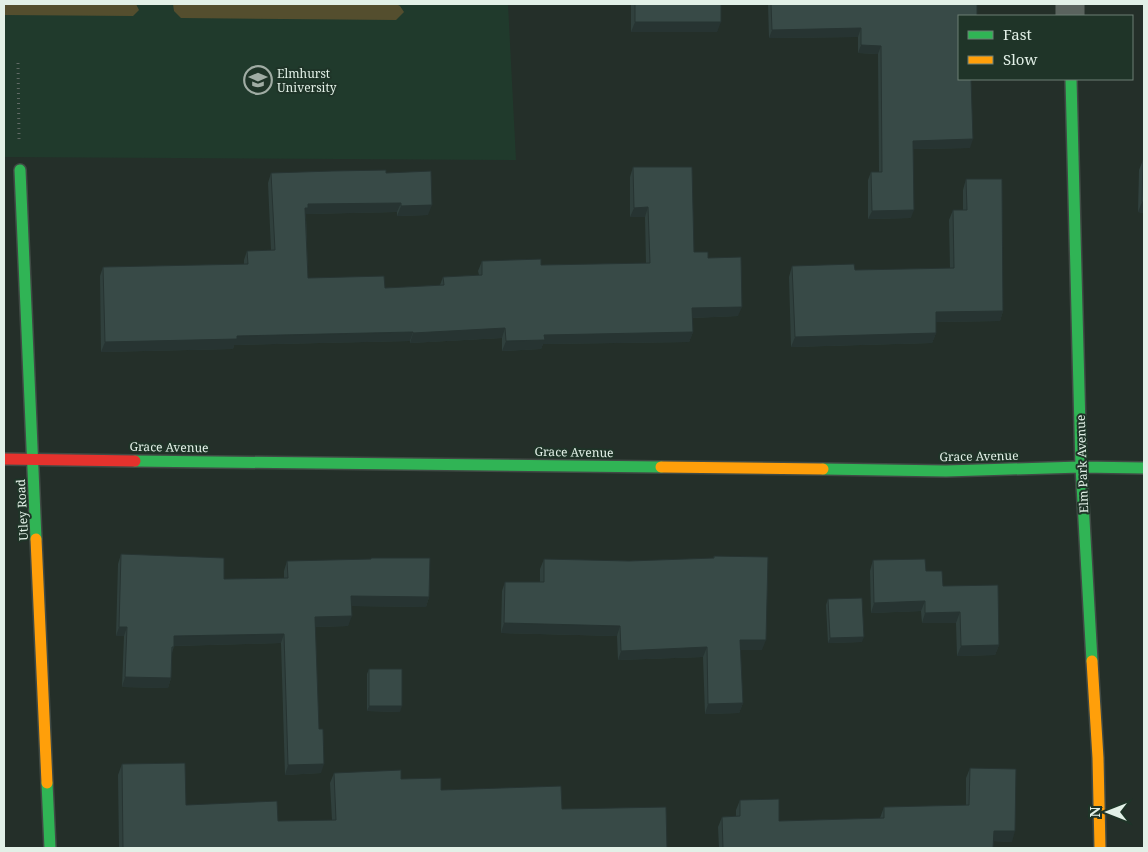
<svg xmlns="http://www.w3.org/2000/svg" width="1148" height="852" font-family="'Noto Serif',serif">
	<style>
		.built { fill: #203a2c }
		.green { fill: #544e2e }
		.lines { fill: none; stroke-linecap: round; stroke-linejoin: round }
		.street-casing { stroke: #404a45; stroke-width: 30 }
		.fast-casing { stroke: #404a45; stroke-width: 14 }
		.slow-casing { stroke: #404a45; stroke-width: 14 }
		.jam-casing { stroke: #404a45; stroke-width: 14 }
		.path { stroke: #606964; stroke-width: 3; stroke-dasharray: 1 4; stroke-linecap: butt }
		.street { stroke: #5a635e; stroke-width: 28 }
		.fast { stroke: #30b455; stroke-width: 11 }
		.slow { stroke: #ff9f0a; stroke-width: 11 }
		.jam { stroke: #e5322d; stroke-width: 11 }
		.wall { fill: #30403d }
		.shaded-wall { fill: #273432 }
		.building { fill: #384a47; stroke: #273432 }
		.labels { text-anchor: middle; dominant-baseline: central; stroke-width: 4; stroke-linejoin: round; paint-order: stroke }
		.poi-label { font-size: 12px; fill: #e2f0e7; stroke: #1f3428; text-anchor: start }
		.street-label { font-size: 12px; fill: #e2f0e7; stroke: #1f3428 }
	</style>
	<rect width="100%" height="100%" fill="#242f29"/>
	<!-- built -->
	<path class="built" d="M4,4h504l8,156 -512,-3z"/>
	<!-- green -->
	<path class="green" d="M4,4h132l3,6 -6,6 -129,-1z
		M173,4h223l4,2 4,6 -8,8 -215,-2 -7,-7z"/>
	<g class="lines">
		<defs>
			<path id="street" d="M1070,4v12"/>
			<path id="fast" d="M1071,79l10,388 11,194
				M20,170l16,369
				M135,461l526,6
				M823,469l123,2 135,-4 63,1
				M47,783l3,65"/>
			<path id="slow" d="M661,467l162,2
				M36,539l11,244
				M1092,661l6,97 2,90"/>
			<path id="jam" d="M4,459l131,2"/>
		</defs>
		<!-- street casing -->
		<use href="#street" class="street-casing"/>
		<!-- fast casing -->
		<use href="#fast" class="fast-casing"/>
		<!-- slow casing -->
		<use href="#slow" class="slow-casing"/>
		<!-- jam casing -->
		<use href="#jam" class="jam-casing"/>
		<!-- path -->
		<path class="path" d="M18,63l1,76"/>
		<!-- street -->
		<use href="#street" class="street"/>
		<!-- fast -->
		<use href="#fast" class="fast"/>
		<!-- slow -->
		<use href="#slow" class="slow"/>
		<!-- jam -->
		<use href="#jam" class="jam"/>
	</g>
	<!-- wall -->
	<path class="wall" d="M631,4h90l-4,28h-86z
		M768,4h209l-18,12 11,132 -57,1 -2,69 -43,1v-39l3,-8h8l-1,-118 -20,-1v-16l-89,1z
		M1143,160h1v53l-6,-1 1,-42z
		M633,167l61,85 14,6 30,58 -46,2 1,14 -4,10 -146,2 -2,5 -39,2v-13l-92,5v-2l-176,4 -1,4 -132,3 -1,-76 3,-9 141,-3v-4l3,-9 24,-1 -3,-67 3,-10h115l42,42 -31,1v-4l-91,2v1l2,63 77,10 55,-3 3,-8 36,-2 -1,-4 4,-10 59,4 105,-2 -1,-46h-15v-40z
		M966,179l37,132 -3,10 -64,1v11l-4,10 -141,4 -2,-70 3,-11 63,4 95,-2 -1,-48 4,-10h10v-20z
		M1144,284v42l-1,-39z
		M121,554l103,25 60,-1v-7l3,-10 142,36 -3,10 -74,-1 -4,20 -33,1 4,102 2,44 -36,2 -4,-132 -107,3 -2,7 -1,25 -3,10 -46,-1 2,-51h-8l2,-72z
		M714,556l48,94h-22l3,53 -4,10 -34,1 -2,-57 -85,3 -1,-24 -116,-3 1,-42 3,-9h35v-13l4,-10 85,2 84,-3z
		M873,560l53,11 17,15 56,59 -4,10 -38,1 -1,-33h-34l-1,-12 -50,2 -1,-42z
		M828,599l34,43 -34,1 -2,-38z
		M369,669l31,43 -33,-1v-37z
		M122,764l64,41 92,16 54,-1 -2,-37 4,-10 67,6 40,11 121,19 105,39h-548l-1,-73z
		M970,768l42,74 -19,-1v7h-274l-1,-21 4,-10 14,-1v-6l4,-10 39,21 101,-3 4,-11 82,-2v-27z"/>
	<!-- shaded-wall -->
	<path class="shaded-wall" d="M635,22h86l-4,10h-86z
		M861,28l-3,9 -89,1 3,-8z
		M861,45l20,1 -3,8 -20,-1z
		M973,139l-3,9 -60,1 3,-8z
		M1142,202h2v11l-6,-1z
		M401,203l-4,9 -91,2 -1,3v-9l3,-4z
		M432,205l-4,10 -31,1 4,-10z
		M648,207l-3,10h-15l4,-9z
		M914,210l-3,8 -43,1 4,-8z
		M742,307l-4,9 -49,2 3,-10z
		M1003,311l-3,10 -68,1 4,-10z
		M505,328l-3,10 -92,5 3,-10z
		M413,332l-3,9 -176,4 -1,4 -132,3 4,-10 132,-6z
		M693,332l-4,10 -146,2 -2,5 -39,2 4,-10 38,-6z
		M936,333l-4,10 -141,4 4,-10z
		M351,596l78,1 -3,10 -78,-1z
		M925,601l-4,10 -50,2 3,-10z
		M960,612l-4,11h-34l3,-10z
		M352,616l-4,10 -36,1 3,-10z
		M504,623l116,3 -3,10 -116,-3z
		M119,627h8l-3,9h-8z
		M284,634l-3,9 -110,3 3,-10z
		M864,637l-2,5 -34,1 2,-5z
		M740,640h26l-4,10h-26z
		M999,645l-4,10 -38,1 4,-10z
		M707,647l-4,10 -85,3 3,-9z
		M125,677l46,1 -3,10 -46,-1z
		M743,703l-4,10 -34,1 3,-10z
		M369,706h33l-2,6 -33,-1z
		M324,764l-3,9 -36,2 3,-10z
		M994,831h21l-3,11 -22,-1z"/>
	<!-- building -->
	<path class="building" d="M635,4h86v18h-86z
		M771,4h206v12h-18v63h12l2,60 -60,2 1,69 -42,1 -1,-39h11l-1,-126 -20,-1v-17l-89,2z
		M1143,160h1v42h-2z
		M633,167h59l2,85h14v6l33,-1 1,50 -50,1 1,24 -149,3 1,5 -39,1 -1,-13 -92,5v-1l-176,4v3l-132,3 -2,-75 145,-3 -1,-13 28,-1 -4,-77 61,-2 54,-1v3l45,-2 1,34 -31,1v-3l-93,1v4h-3l3,70 76,-2 1,12 59,-3 -1,-8 39,-2v-14l59,-2v6l109,-2 -2,-56 -14,1z
		M966,179h36l1,132 -67,1v21l-141,4 -3,-71 62,-2 1,6 99,-2 -1,-58h14z
		M121,554l103,4v21l64,-1 -1,-17 84,-2v-1h59l-1,39 -78,-1 1,20 -37,1 4,112h4l1,35 -36,1 -4,-131 -110,2v11h-2l-1,31 -46,-1 2,-50h-8z
		M714,556l54,1 -2,83h-26l3,63 -35,1 -1,-57 -86,4 -1,-25 -116,-3 1,-41h39v-23l85,2 85,-3z
		M925,559l1,12h16l1,15 55,-1 1,60 -38,1 -1,-34 -35,1v-12l-51,2 -1,-43z
		M862,598l2,39 -34,1 -2,-39z
		M369,669h33v37h-33z
		M185,763l1,42 91,-4 1,20 58,-1 -2,-47 67,-3v9l40,-1v12l120,-4 1,23 104,-2 1,41h-544l-1,-84z
		M970,768l46,1 -1,62h-21l-1,17h-270l-1,-31 18,-1v-16l39,-1v22l105,-3v-11l85,-2z"/>
	<!-- icons -->
	<defs>
		<symbol id="university-ring" viewBox="-11 -11 22 22"><circle r="9.5" fill="#1f3428" stroke="#a0aca4" stroke-width="1.5"/><path d="M0-5L7-2L0 1L-7-2ZM-4 1L0 2.5L4 1V4Q0 6-4 4Z" fill="#a0aca4"/></symbol>
	</defs>
	<g fill-rule="evenodd">
		<use href="#university-ring" x="242" y="64" width="32" height="32"/>
	</g>
	<g class="labels">
		<!-- poi labels -->
		<g class="poi-label">
			<text x="277" y="73">Elmhurst<tspan x="277" dy="14">University</tspan></text>
		</g>
		<!-- street labels -->
		<g class="street-label">
			<text transform="translate(169 447) rotate(1)">Grace Avenue</text>
			<text transform="translate(574 452) rotate(1)">Grace Avenue</text>
			<text transform="translate(979 456) rotate(-1)">Grace Avenue</text>
			<text transform="translate(1082 464) rotate(-92)">Elm Park Avenue</text>
			<text transform="translate(22 510) rotate(-93)">Utley Road</text>
		</g>
	</g>
	<!-- border -->
	<rect width="1148" height="852" fill="none" stroke="#e2f0e7" stroke-width="10"/>
	<!-- legend -->
	<rect x="958" y="15" width="175" height="65" fill="#1f3428" stroke="#6d7f74"/>
	<rect x="968" y="31" width="25" height="8" fill="#30b455" stroke="#6d7f74"/>
	<text x="1003" y="40" font-size="15" fill="#e2f0e7">Fast</text>
	<rect x="968" y="56" width="25" height="8" fill="#ff9f0a" stroke="#6d7f74"/>
	<text x="1003" y="65" font-size="15" fill="#e2f0e7">Slow</text>
	<!-- north arrow -->
	<g transform="translate(1108 812) rotate(270)" stroke="#1f3428" stroke-width="4" paint-order="stroke">
	<path d="M0-4L9 19L0 12L-9 19Z" fill="#e2f0e7"/>
	<text y="-8" font-size="14" font-weight="bold" text-anchor="middle" fill="#e2f0e7">N</text>
	</g>
</svg>
